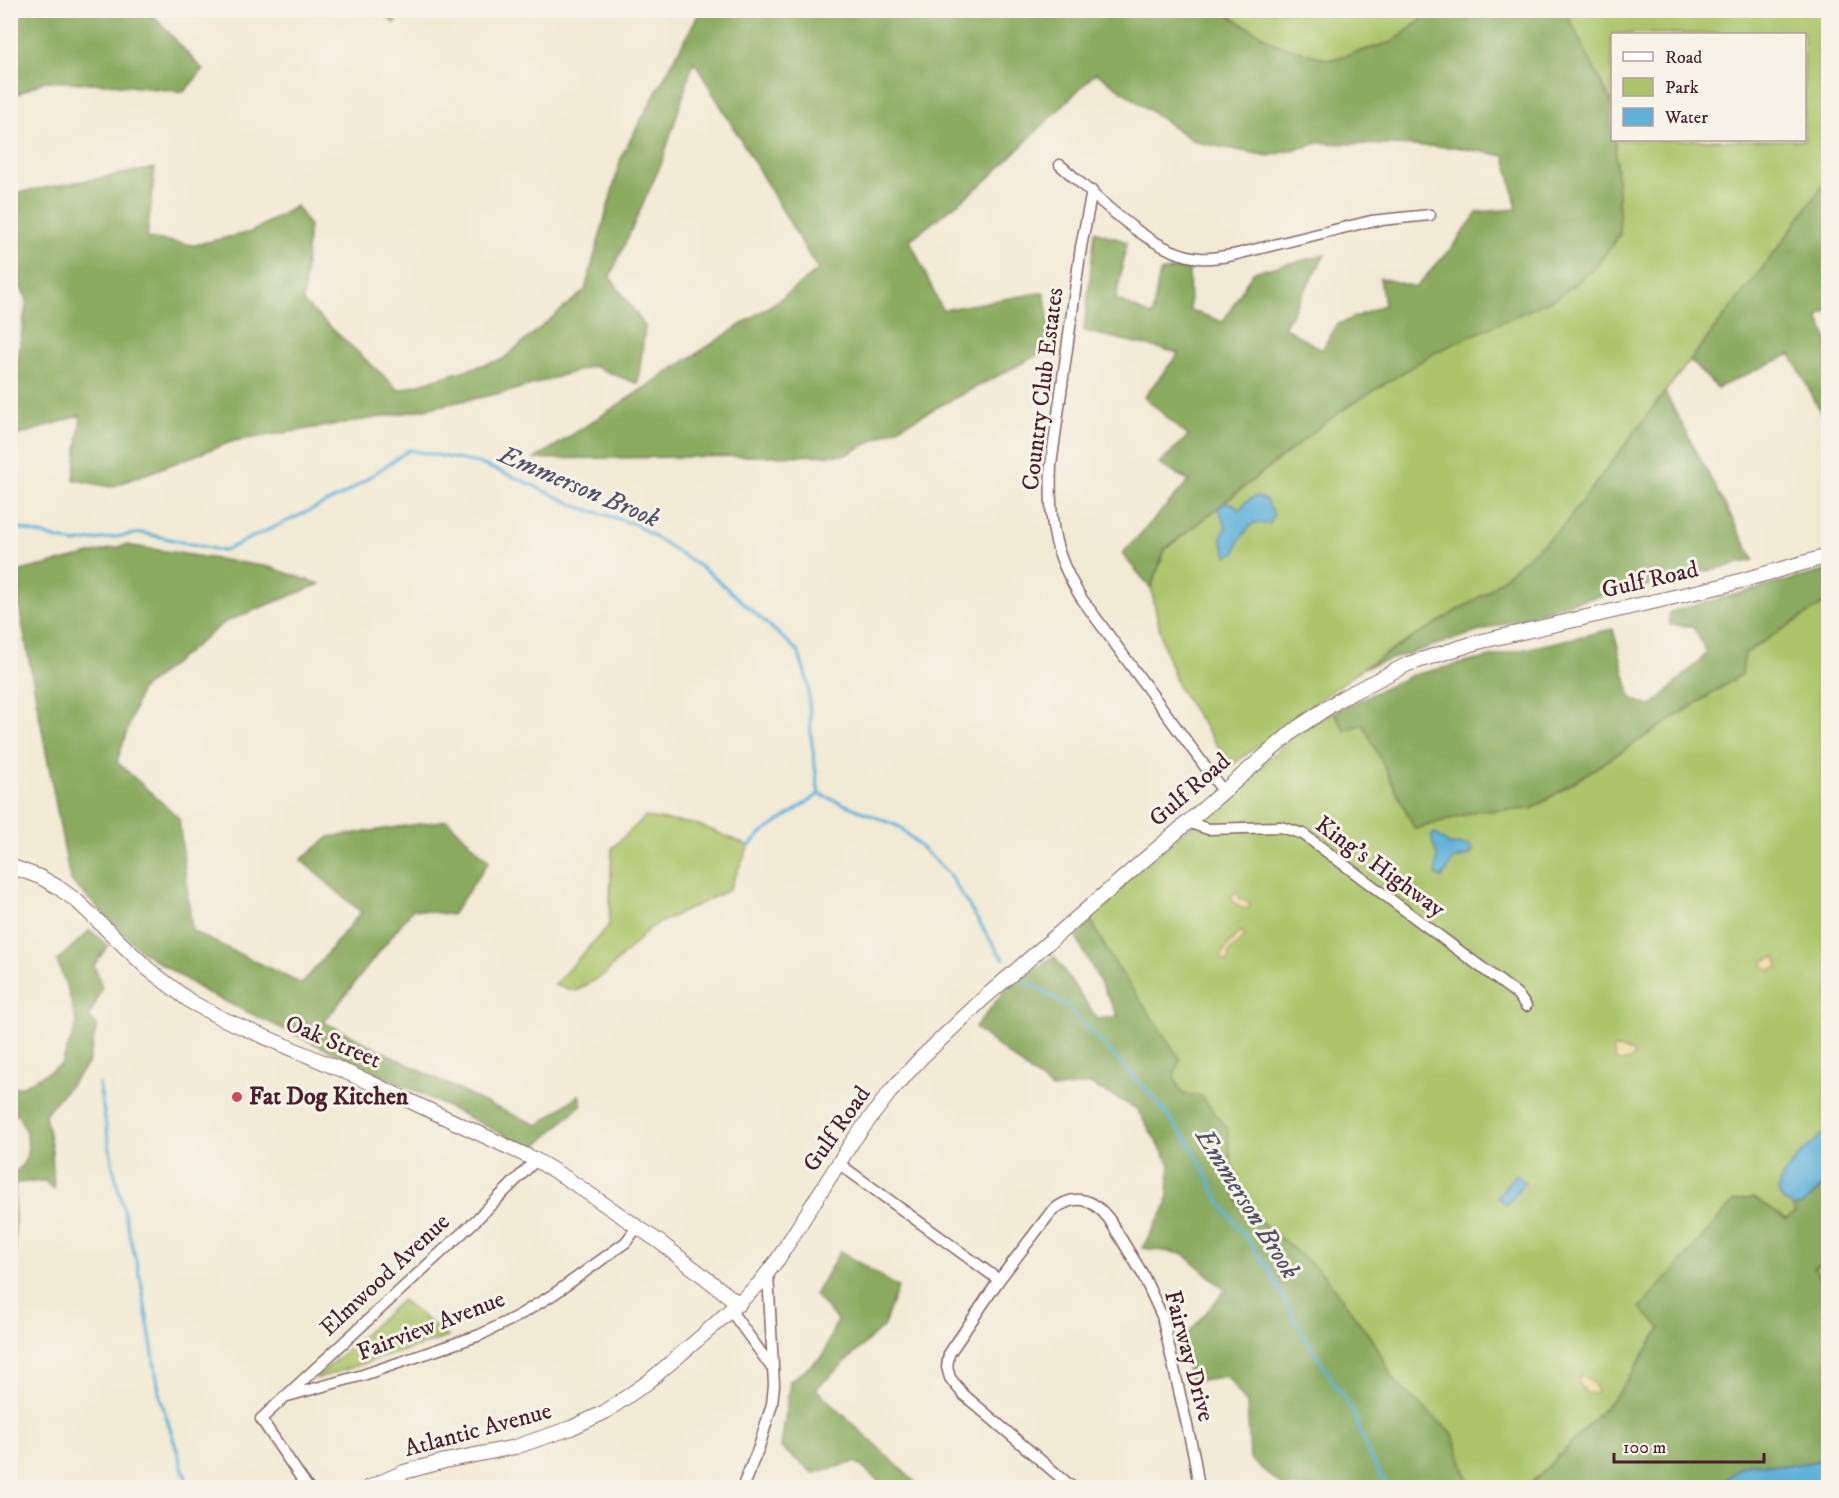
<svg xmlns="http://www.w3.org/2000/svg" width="1839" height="1498" font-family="'IM FELL DW Pica',serif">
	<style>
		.green { fill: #acc56a; stroke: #7b724a; stroke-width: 1.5 }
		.forest { fill: #89aa5e; stroke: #6a6444; stroke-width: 1.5 }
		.sand { fill: #eeda9e; stroke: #9c7c64; stroke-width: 1.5 }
		.water { fill: #5fb1da; stroke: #546882; stroke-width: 1.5 }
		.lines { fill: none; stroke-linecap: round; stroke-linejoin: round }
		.stream { stroke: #5fb1da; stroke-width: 3 }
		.minor-casing { stroke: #846666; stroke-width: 13 }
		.tertiary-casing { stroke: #846666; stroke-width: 16 }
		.minor { stroke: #fff; stroke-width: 10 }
		.tertiary { stroke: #fff; stroke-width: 14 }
		.poi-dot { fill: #d1495b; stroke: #f7f3e8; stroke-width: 2 }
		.labels { text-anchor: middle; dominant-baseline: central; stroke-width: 6; stroke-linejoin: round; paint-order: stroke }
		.street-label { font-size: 24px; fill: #4a1f2b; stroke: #f7f3e8 }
		.poi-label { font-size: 24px; font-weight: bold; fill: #4a1f2b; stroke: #f7f3e8; text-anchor: start }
		.water-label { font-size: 26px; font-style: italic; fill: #515268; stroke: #f7f3e8 }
	</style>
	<rect width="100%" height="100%" fill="#f7f3e8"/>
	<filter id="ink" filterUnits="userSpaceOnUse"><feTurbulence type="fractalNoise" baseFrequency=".0167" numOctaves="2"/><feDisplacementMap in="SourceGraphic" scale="12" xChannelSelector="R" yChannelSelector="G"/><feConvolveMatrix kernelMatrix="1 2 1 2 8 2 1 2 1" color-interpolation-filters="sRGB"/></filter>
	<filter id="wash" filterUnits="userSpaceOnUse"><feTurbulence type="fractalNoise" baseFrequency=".008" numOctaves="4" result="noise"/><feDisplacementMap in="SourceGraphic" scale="24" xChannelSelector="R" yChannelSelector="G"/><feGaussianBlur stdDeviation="1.35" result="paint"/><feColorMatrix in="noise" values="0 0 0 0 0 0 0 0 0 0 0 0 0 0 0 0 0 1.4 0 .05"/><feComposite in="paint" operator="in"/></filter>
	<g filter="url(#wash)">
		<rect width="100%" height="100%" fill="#f1ead4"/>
		<!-- green -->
		<path class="green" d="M1221,11h211l-39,31 -64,18 -53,-16z
			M1565,11h263v167l-53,74 -110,140 -101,133 -78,68 -123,75 -132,98 -52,-77 -16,-45 -12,-56 14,-38 174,-138 95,-59 186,-119 -5,-94h189v-106h-192v70z
			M1828,601v688l-11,-15 -11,-19 22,49v161l-99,22h-195l92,-82 31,-71 -37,57 -55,59 -38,37h-50l-10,-8 -14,-45 -59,-52 -20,-40 -117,-124 -20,-17 -3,-32 -51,-74 -92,-175 9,-17 204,-175 30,-16 11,18 18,-6 52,105 62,-18 55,-2 209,-134 4,-22z
			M645,817l54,8 50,21 -20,44 -78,37 -47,48 -28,16 -22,-6 55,-60 3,-77z
			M402,1300l46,37 -133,42z"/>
		<!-- forest -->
		<path class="forest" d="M11,10l138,1 54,59 -19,22 -73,-8 -66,-3 -34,16z
			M382,11h21l-9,13z
			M696,11h525l55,33 53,16 64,-18 39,-31h133l47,93v36h3l5,94 -24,33 -38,30 -124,56 -95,59 -174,137 -14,39 -29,-34 67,-73 -30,-17 29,-28 -44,-39 35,-44 -95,-22 11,-100 32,11 -11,57 36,17 8,-44 29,-6 1,44 33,12 30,-50 72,-17 -41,72 38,23 14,-25 48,-20 -4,-27 36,9 36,-40 26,-35 39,-3 -12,-53 -50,-9 -136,-4 -50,13 -74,-14 -99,-69 -111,109 -75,58 32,70 102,-18 9,55 -207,108 -311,4 241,-157 42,-32 -124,-209 -32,101 -52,115 35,49 -7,58 -45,-18 -82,25 -111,23 -166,27 -123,46 -37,-7 7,-65 -70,23 -1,-32 17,-107 -16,-29v-76l144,-26 -8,70 47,7 57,-13 45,-26 13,19 -6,77 96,88 104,-31 82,-69 37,-135 76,-140z
			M1828,178v133l-10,5 10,25v82l-8,-12 -29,-57 -74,34 -27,-28 85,-108z
			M1665,392l89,168 -188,44 -203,64 123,-75 78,-68z
			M126,545l143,22 51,17 -95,38 -85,69 -23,71 62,56 13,113 110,53 59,-72 -60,-52 28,-23 118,-17 42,41 -37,54 -39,-6 -89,113 157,79 57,24 41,-30 3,9 -49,45 -124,-61 -202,-95 -66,-42 -71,-71 -52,-279 2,-30z
			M1828,570v31l-83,52 -3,21 -210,135 -55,2 -62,18 -52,-105 -18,7 -11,-19 78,-37 201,-46 18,69 20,9 56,-54 -14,-27 -23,-1 -1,-13z
			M1091,920l15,30 74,109 -6,18 9,17 18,2 26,32 10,73 87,74 50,67 21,40 58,52 14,45 10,8h-193l-34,-28 -3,-55 -20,-28 -37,6 -8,-41 43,-51 -41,-36 -42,-6 25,-43 3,-41 -33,-55 -47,-25 -38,5 -77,-61 34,-43 45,-29 43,63 21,-3 -42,-79z
			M90,930l18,16 -14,19 8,22 -13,31 8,7 -9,39 -43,50 7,35 2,40 -7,-5 -1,-3 -31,2v108h-4v-117c21,-10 20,-36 9,-55 -2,-4 -7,-7 -8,-11 -3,-6 -2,-14 -1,-20l12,-2 38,-21 16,-41 -10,-37 -10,-26z
			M1828,1181v80l-14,8 14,20v170c-14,2 -28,6 -42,7 -10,0 -31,-4 -38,-2 -15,4 -17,16 -30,23l-191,1 38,-38 55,-59 41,-63 -21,-20 94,-107 20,-3 32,21 9,-6 -2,-6 9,-2z
			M840,1251l58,36 -15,40 -67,62 104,98h-35l-29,-25 -43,11 -32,-25 9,-67 33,-25 14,-36 -22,-25z"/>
		<!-- sand -->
		<path class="sand" d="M1234,893h4l2,7h5l5,3 -1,5c-8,3 -15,-4 -18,-12z
			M1239,932h3l3,4 -16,16 -1,11 -7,-4 4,-10z
			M1776,957l3,9 -6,4 -7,-1 -3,-5 1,-4z
			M1615,1048l18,4 1,4 -4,4 -11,2 -3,-2 -3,-11z
			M1581,1375l13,9 3,6 -2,4 -8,-1 -7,-8 -2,-7z"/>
		<!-- water -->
		<path class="water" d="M1256,496l10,4 8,14 -4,10 -17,-1 -13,16 -5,14 -8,3 -6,-18 5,-12 -8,-17 7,-7 9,2 5,6 7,-9z
			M1435,833l14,11 21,1 3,5 -3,5 -17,5 -11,18 -5,-2c-3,-8 1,-13 0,-21 -2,-8 -6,-12 -5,-20z
			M1822,1134l6,2v45l-26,24 -9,2c-5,-4 -12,-8 -14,-13 -7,-16 32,-49 43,-60z
			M1515,1174l10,8 -18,23 -10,-8z
			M1828,1459v28h-110c13,-7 15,-19 30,-23 7,-2 28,2 38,2 14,-1 28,-5 42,-7z"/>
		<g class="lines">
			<!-- stream -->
			<path class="stream" d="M10,526l64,17 68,-10 81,18 120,-56 66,-45 69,13 41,16 60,28 56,17 72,47 91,80 10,31 3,55 8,57
				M819,794l81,33 48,46 50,79 6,7
				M749,846l12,-12 58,-40
				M1024,980l37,22 44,44 48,51 38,48 29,57 51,70 24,49 57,89 18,47 19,31
				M99,1084l14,83 28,114 19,116 29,91"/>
		</g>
	</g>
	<g filter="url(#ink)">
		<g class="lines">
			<defs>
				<path id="minor" d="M1060,165c38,32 89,88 140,93 11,1 22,-1 33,-3l138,-34 59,-6
					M1092,191l-11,56 -30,218c-2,55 1,87 31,134l141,192
					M1187,822l21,7 73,-2 22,7 214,160 9,12
					M838,1163l161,117
					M731,1311l41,57
					M284,1397l79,-22 117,-40 38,-19 36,-22 72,-52 11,-15
					M308,1488l-47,-69 213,-197 62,-62
					M742,1488l17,-41 13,-43 2,-19 -6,-111
					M1073,1488l-109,-93 -14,-17 -3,-11 2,-13 50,-74 52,-68c22,-19 41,-15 58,7l33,54 20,43 32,140 5,32"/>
				<path id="tertiary" d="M10,866l30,11 16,9 21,15 71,68 43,33 30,16 148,64 167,78 30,18 95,65 78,61
					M368,1488l36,-16 41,-11 70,-14 56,-19 34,-16 43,-30 54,-46 56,-51 20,-26 74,-117 38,-50 31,-34 63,-60 313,-270 45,-30 66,-34 70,-22 244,-56 106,-30"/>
			</defs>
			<!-- minor casing -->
			<use href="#minor" class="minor-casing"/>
			<!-- tertiary casing -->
			<use href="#tertiary" class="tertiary-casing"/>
			<!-- minor -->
			<use href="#minor" class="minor"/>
			<!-- tertiary -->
			<use href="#tertiary" class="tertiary"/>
		</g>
	</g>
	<!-- markers -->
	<circle class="poi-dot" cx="237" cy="1097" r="6"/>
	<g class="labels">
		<!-- street labels -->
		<g class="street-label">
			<text transform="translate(1043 389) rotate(-83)">Country Club Estates</text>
			<text transform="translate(1650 580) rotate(-13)">Gulf Road</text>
			<text transform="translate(1190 790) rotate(-41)">Gulf Road</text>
			<text transform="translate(1380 867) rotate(36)">King's Highway</text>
			<text transform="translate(333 1042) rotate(23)">Oak Street</text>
			<text transform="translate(837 1129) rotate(-55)">Gulf Road</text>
			<text transform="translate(385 1275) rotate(-43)">Elmwood Avenue</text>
			<text transform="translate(431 1326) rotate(-21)">Fairview Avenue</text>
			<text transform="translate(1189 1356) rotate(75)">Fairway Drive</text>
			<text transform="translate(478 1430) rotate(-15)">Atlantic Avenue</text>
		</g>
		<!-- poi labels -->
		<g class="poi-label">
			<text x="249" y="1097">Fat Dog Kitchen</text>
		</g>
		<!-- water labels -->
		<g class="water-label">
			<text transform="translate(579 487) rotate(23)">Emmerson Brook</text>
			<text transform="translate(1247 1204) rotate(58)">Emmerson Brook</text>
		</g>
	</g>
	<!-- margin -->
	<rect width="1839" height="1498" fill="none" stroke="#f7f3e8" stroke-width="36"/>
	<!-- legend -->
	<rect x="1611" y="33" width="195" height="108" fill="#f7f3e8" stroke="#b29e9c" stroke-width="1.5"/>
	<rect x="1623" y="52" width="30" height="9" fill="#ffffff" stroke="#b29e9c" stroke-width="1.5"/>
	<text x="1665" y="63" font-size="18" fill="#4a1f2b">Road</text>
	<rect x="1623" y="78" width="30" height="18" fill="#acc56a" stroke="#b29e9c" stroke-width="1.5"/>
	<text x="1665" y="93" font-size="18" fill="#4a1f2b">Park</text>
	<rect x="1623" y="108" width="30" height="18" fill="#5fb1da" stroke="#b29e9c" stroke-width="1.5"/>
	<text x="1665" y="123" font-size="18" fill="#4a1f2b">Water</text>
	<!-- scale -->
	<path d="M1614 1453v9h150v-9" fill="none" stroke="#4a1f2b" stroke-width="3"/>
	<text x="1623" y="1453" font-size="18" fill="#4a1f2b" stroke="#f7f3e8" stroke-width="4.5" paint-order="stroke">100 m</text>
</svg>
